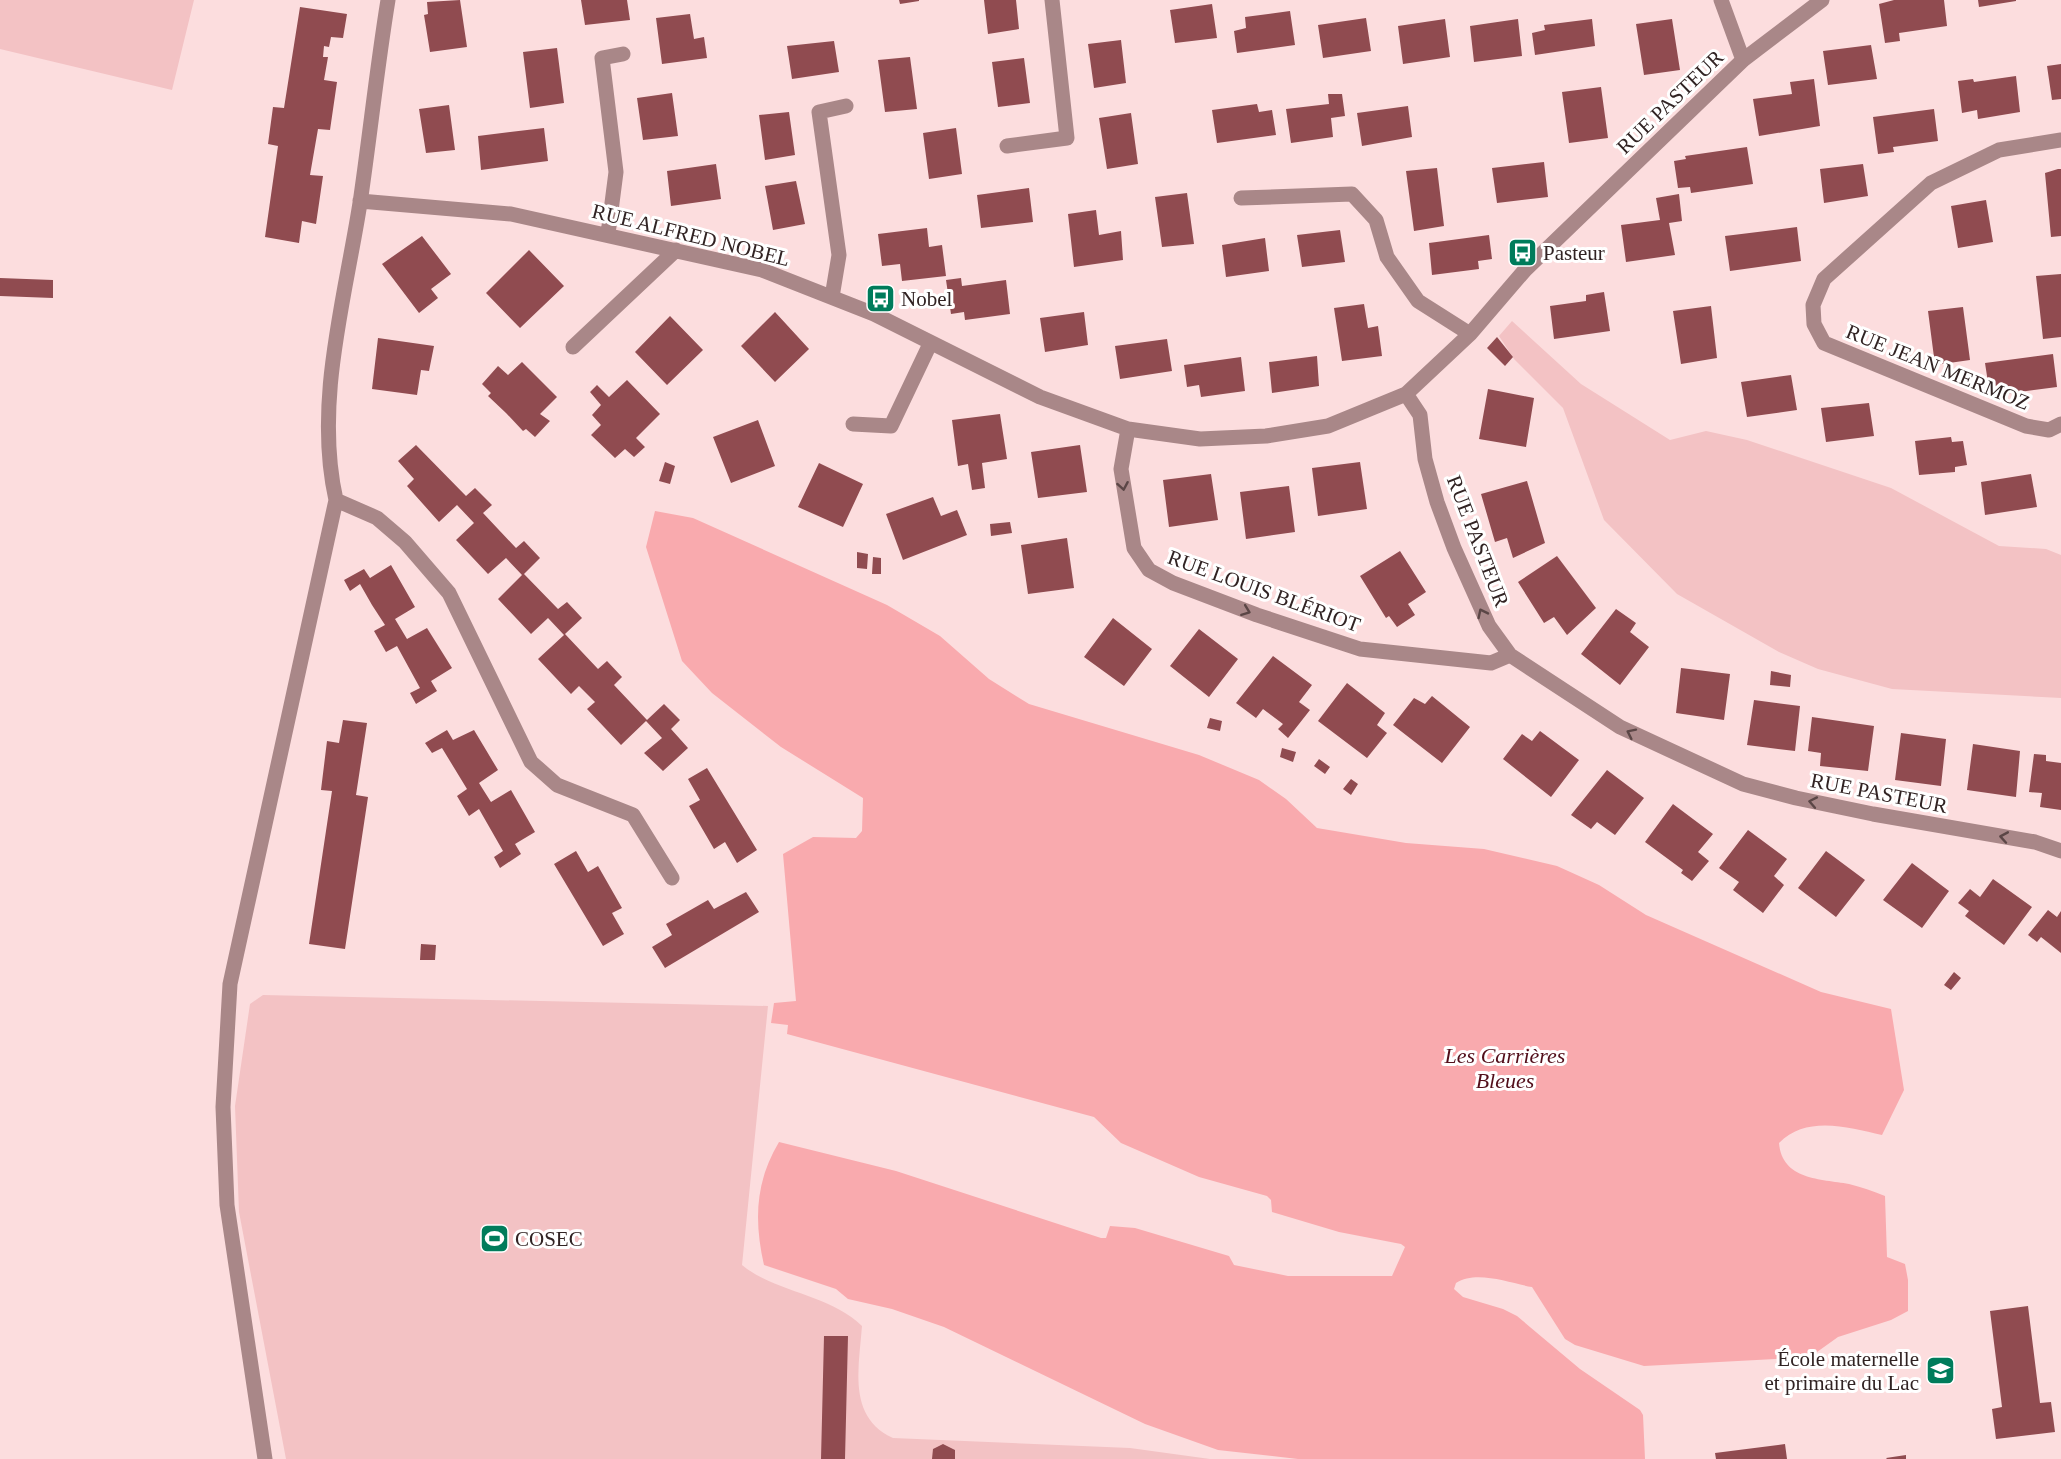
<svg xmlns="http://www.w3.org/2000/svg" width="2061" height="1459" font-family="'Times New Roman',serif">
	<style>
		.green { fill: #f3c2c4 }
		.water { fill: #f9aaae }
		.building { fill: #904b50 }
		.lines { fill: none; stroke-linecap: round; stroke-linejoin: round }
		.minor { stroke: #a98788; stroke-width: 15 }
		.oneway { stroke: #5b4646 }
		.labels { text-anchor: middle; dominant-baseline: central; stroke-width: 6; stroke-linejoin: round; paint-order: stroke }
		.street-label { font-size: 21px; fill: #312323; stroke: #fff }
		.poi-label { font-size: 21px; fill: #312323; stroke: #fff; text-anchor: start }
		.water-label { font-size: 22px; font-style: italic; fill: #520e1a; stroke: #fff }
	</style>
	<rect width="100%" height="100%" fill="#fcddde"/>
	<!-- green -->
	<path class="green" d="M0,0h194l-22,90 -172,-41z
		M1512,321l69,63 89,56 36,-9 41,9 144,48 108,58 47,3 15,6v143l-169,-9 -74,-20 -39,-17 -102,-58 -73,-74 -41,-112 -49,-49 -15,-23z
		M263,995l505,11 -26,259c34,28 87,29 120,61 -3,41 -15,91 31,112l237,10 80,11h-924l-47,-247 -4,-106 15,-102z"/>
	<!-- water -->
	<path class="water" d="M655,511l38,7 194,87 53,31 49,43 40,25 170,51 60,25 27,19 31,29 89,15 78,6 73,17 42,19 47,30 175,77 70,17 13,81 -22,45c-34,-8 -76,-20 -103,8 3,37 42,36 70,41 12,3 24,7 36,12l2,61 18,7 3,16v31l-17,9 -53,17 -28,20 -166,9 -69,-21 -10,-6 -33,-52c-23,-4 -55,-17 -76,-4l-2,6 9,8 40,12 14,7 63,53 60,41 3,5 2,44h-347l-80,-9 -73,-26 -201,-97 -52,-18 -44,-10 -12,-10 -72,-24c-10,-44 -9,-83 15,-123l117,29 205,67h5l4,-12 25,2 94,28 5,9 54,11h104l13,-29 -4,-3 -62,-12 -67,-20 -1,-12 -4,-4 -68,-19 -78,-34 -27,-26 -307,-83 1,-9 -17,-2 3,-20 22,-2 -13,-147 30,-17 43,1 6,-7 1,-33 -82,-51 -69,-54 -30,-32 -36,-114z"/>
	<!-- building -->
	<path class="building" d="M460,0l7,47 -37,5 -6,-37 4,-1 -1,-12z
		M581,0h46l3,20 -45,5z
		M899,0h20v1l-19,3z
		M984,0h32l3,29 -31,5z
		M1894,0h50l3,26 -48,7 1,8 -15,2 -6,-39z
		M1978,0h38v1l-37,6z
		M1212,4l5,34 -42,5 -5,-33z
		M300,7l47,7 -4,24 -12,-1 -2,10 -5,-1 -1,11h5l-4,23 13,2 -7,48 -12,-1 -8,46 13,1 -7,48 -14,-3 -3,22 -34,-6 13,-91 -10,-2 5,-37 11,1z
		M1290,11l5,34 -58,8 -3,-22 12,-3 -1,-11z
		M690,14l4,25 10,-2 3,21 -45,6 -6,-46z
		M1366,18l5,33 -48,7 -5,-33z
		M1445,19l5,38 -47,7 -5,-38z
		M1518,19l4,37 -48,6 -4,-36z
		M1592,19l3,27 -60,9 -3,-22 13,-3 -1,-5z
		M1672,19l8,51 -36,5 -8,-51z
		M1121,40l5,43 -32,5 -6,-44z
		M834,41l5,31 -47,7 -5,-33z
		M1871,45l6,34 -49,6 -5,-34z
		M557,48l7,55 -34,5 -7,-56z
		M910,57l7,52 -32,3 -7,-52z
		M1024,58l6,45 -32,4 -6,-45z
		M2061,64v35l-9,1 -5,-34z
		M2016,76l4,36 -42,7 -1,-9 -15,3 -4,-32 15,-2 1,3z
		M1814,79l6,47 -61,10 -6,-37 39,-5 -2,-12z
		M1601,87l7,51 -39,5 -7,-51z
		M672,93l6,43 -35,4 -6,-42z
		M1328,94h14l3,22 -14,2 2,19 -42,6 -5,-34 43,-5z
		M1257,104l2,8 13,-2 4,25 -59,8 -5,-33z
		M449,105l6,45 -29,3 -7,-44z
		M1408,106l4,31 -50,9 -5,-33z
		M1934,109l4,32 -45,6 1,5 -16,2 -5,-37z
		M789,112l6,43 -30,5 -6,-45z
		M1131,113l7,51 -31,5 -8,-51z
		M544,128l4,33 -67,9 -3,-34z
		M956,128l6,46 -33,5 -6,-46z
		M1747,147l6,37 -62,9 -1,-6 -12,1 -4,-27 12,-2 -1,-3z
		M1544,162l4,35 -51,6 -5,-35z
		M716,164l5,35 -50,7 -4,-35z
		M1863,164l5,32 -44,7 -4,-34z
		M1437,168l7,58 -30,5 -8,-60z
		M2058,169h3v67l-10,1 -6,-64z
		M796,181l9,43 -32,6 -8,-44z
		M1029,188l4,34 -52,6 -4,-33z
		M1187,193l7,51 -32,3 -7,-50z
		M1679,194l3,27 -13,2 6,32 -49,7 -5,-37 39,-5 -4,-22z
		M1986,200l7,42 -35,6 -7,-42z
		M1096,210l3,25 22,-4 2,29 -49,7 -6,-53z
		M1797,227l4,34 -71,10 -5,-35z
		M927,228l2,19 13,-2 4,31 -44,5 -2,-17 -18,2 -4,-32z
		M1340,230l5,32 -43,5 -5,-32z
		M1489,235l3,24 -14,2 1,8 -47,6 -3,-32z
		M422,236l29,38 -20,15 7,9 -19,15 -37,-49z
		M1265,238l4,33 -43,6 -4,-32z
		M529,250l35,36 -44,42 -34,-35z
		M2061,274v63l-18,2 -7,-63z
		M0,278l53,2v18l-53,-2z
		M961,278l1,8 44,-6 4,34 -45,6 -1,-8 -13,2 -5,-34z
		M1604,292l6,39 -56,8 -4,-33 36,-5v-6z
		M1364,304l4,24 10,-2 4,30 -40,5 -8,-53z
		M1711,306l6,52 -36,6 -8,-53z
		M1963,307l7,53 -35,5 -7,-54z
		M775,312l34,37 -34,33 -34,-36z
		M1084,312l4,33 -43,7 -5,-34z
		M670,316l33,34 -36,35 -32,-33z
		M1497,337l16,20 -8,9 -18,-18z
		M378,338l56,8 -5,25 -8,-1 -4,25 -45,-6z
		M1167,339l5,32 -52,8 -5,-33z
		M2053,354l4,33 -53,7 -2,-7 -13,2 -4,-26z
		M1317,356l2,30 -47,7 -3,-31z
		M1241,357l4,34 -44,6 -2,-12 -12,2 -3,-22z
		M522,362l35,35 -17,17 10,7 -15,16 -9,-8 -3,2 -17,-18 -18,-17 3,-3 -9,-9 16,-18 10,9z
		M1791,375l6,35 -50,7 -6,-35z
		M627,380l33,34 -24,24 9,9 -11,10 -9,-8 -10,9 -24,-23 10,-10 -9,-10 9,-10 -11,-13 7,-7 12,12z
		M1488,389l46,9 -8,49 -47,-8z
		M1869,403l5,33 -48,6 -5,-34z
		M1000,414l7,45 -25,4 3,25 -13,2 -4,-26 -10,2 -6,-46z
		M758,420l17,46 -44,17 -18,-46z
		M1951,437l1,5 11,-1 4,24 -12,2v5l-36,3 -4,-34z
		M416,445l50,51 9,-8 17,17 -9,8 33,35 8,-7 16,17 -16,16 34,35 9,-7 15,16 -17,16 33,35 9,-8 15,16 -8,8 33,35 17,-16 16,16 -9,9 17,19 -25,23 -19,-18 18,-15 -16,-17 -25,24 -34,-36 8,-7 -16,-16 -8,8 -33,-35 26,-24 -16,-17 -17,16 -33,-35 24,-24 -16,-17 -18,16 -32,-34 18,-17 -17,-18 -18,17 -32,-36 7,-7 -16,-18z
		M1080,445l7,47 -49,6 -7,-46z
		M665,462l10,4 -5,18 -11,-3z
		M1360,462l7,47 -49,7 -6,-48z
		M819,463l44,21 -20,43 -45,-20z
		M1211,474l7,46 -49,7 -6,-47z
		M2031,474l6,33 -52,8 -4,-33z
		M1527,481l18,62 -32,15 -6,-20 -12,4 -14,-48z
		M1289,486l6,46 -49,7 -6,-47z
		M933,497l8,19 16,-6 10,25 -64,25 -17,-46z
		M1010,522l2,11 -21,3 -1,-12z
		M1067,538l7,50 -46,6 -7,-49z
		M1400,551l26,41 -18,12 7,11 -18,12 -8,-11 -3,2 -26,-42z
		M857,552l11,2 -1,15 -10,-1z
		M1557,556l39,52 -29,27 -13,-18 -10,6 -26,-41z
		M873,557l8,1v16h-9z
		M391,565l24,42 -20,12 12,20 20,-11 25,40 -21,13 6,10 -21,13 -6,-11 10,-5 -23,-42 -11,6 -12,-21 11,-6 -13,-20 -12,-21 -10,7 -6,-11 20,-11 6,9z
		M1616,609l20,14 -6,9 19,15 -29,38 -39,-31z
		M1113,618l39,31 -28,37 -40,-29z
		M1199,629l39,30 -29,38 -39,-31z
		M1273,656l39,29 -13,17 11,8 -22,28 -10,-9 5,-5 -20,-15 -7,9 -20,-15z
		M1681,668l49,6 -6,46 -48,-7z
		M1771,671l20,4 -1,12 -20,-2z
		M1347,683l38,30 -8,12 10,8 -20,25 -49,-37z
		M1432,696l38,31 -28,36 -49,-38 21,-27 11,6z
		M1754,700l46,6 -5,45 -48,-6z
		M1812,717l62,9 -6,45 -48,-5 1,-13 -13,-2z
		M1210,718l12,3 -2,10 -13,-3z
		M343,720l24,3 -11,72 12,2 -23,152 -36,-5 23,-153 -11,-1 6,-49 12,2z
		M447,730l6,10 21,-10 24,40 -19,13 5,8 7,11 20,-12 24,42 -20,12 6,10 -21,14 -6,-11 9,-6 -24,-42 -10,7 -12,-20 10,-7 -25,-41 -10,5 -7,-10z
		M1540,731l39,29 -28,37 -48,-38 19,-25 10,7z
		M1901,733l45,6 -5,47 -46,-6z
		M1973,744l47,7 -4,46 -49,-7z
		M1282,748l14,4 -3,10 -13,-5z
		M2034,754l12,1v6l15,2v47l-21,-3 2,-14 -13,-1z
		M1319,759l11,8 -5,7 -11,-8z
		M707,768l50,82 -20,13 -12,-21 -11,7 -25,-43 11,-6 -12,-21z
		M1607,770l37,28 -29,37 -18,-13 -6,7 -20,-14z
		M1351,779l7,5 -7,11 -8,-6z
		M1673,804l40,30 -15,18 11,9 -17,20 -11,-8 2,-3 -38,-28z
		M1748,830l39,29 -13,17 10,9 -21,28 -30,-23 6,-8 -20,-14z
		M576,851l12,21 10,-6 24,42 -10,5 12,21 -21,12 -49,-82z
		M1826,851l39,29 -29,37 -38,-29z
		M1912,863l37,28 -27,37 -39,-28z
		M1993,879l39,28 -28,38 -39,-29 4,-5 -11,-8 12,-14 10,8z
		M746,892l13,20 -94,56 -13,-21 20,-12 -6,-11 42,-24 6,9z
		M2048,910l9,7 4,-6v42l-20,-16 -4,5 -9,-7z
		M421,944l15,1 -1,15h-15z
		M1954,972l7,6 -10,12 -7,-5z
		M2028,1306l12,97 11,-1 4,30 -59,7 -4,-30 10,-2 -12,-96z
		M824,1336h24l-3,123h-24z
		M943,1444l12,6v9h-23l1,-10z
		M1785,1444l2,15h-71l-1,-6z
		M1906,1455v4h-19l-1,-1z"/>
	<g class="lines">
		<!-- minor -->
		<path class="minor" d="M1721,0l22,60
			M2061,140l-62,10 -68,33 -107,96 -11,26 1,19 10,19 202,83 23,4 12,-6
			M1007,146l60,-8 -15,-138
			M1241,198l111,-4 24,26 11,37 31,44 52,33
			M360,201l151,13 251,56 112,44 166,83 88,32 72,10 66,-3 62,-10 78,-32 64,-60 55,-64 218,-210 79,-60
			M608,234l8,-62 -14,-114 21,-4
			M832,297l7,-42 -20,-143 27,-6
			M573,347l103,-97
			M1406,394l14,21 5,44 12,43 17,46 35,78 21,29 110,72 123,57 53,14 77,16 162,28 26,9
			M853,424l38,2 39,-82
			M1128,429l-7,40 13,79 15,22 24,13 84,32 103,34 131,14 19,-8
			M336,500l41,18 28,24 44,51 82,169 26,23 76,30 39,63
			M265,1459l-38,-254 -4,-98 7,-123 106,-484c-22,-97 9,-201 24,-297 10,-68 17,-136 28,-203"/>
	</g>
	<!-- one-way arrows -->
	<defs><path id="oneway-chevron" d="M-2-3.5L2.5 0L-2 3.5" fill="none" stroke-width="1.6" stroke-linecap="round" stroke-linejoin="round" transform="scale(1.5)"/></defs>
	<g class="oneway">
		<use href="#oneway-chevron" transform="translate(1123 486) rotate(80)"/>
		<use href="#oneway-chevron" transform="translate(1246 611) rotate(21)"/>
		<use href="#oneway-chevron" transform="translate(1482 613) rotate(-116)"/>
		<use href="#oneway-chevron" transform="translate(1631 733) rotate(-154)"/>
		<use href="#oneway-chevron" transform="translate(1813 802) rotate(-169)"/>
		<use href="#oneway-chevron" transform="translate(2004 837) rotate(-170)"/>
	</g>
	<!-- icons -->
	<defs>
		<symbol id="bus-square" viewBox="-11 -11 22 22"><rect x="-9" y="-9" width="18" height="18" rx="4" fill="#007c5b" stroke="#fff"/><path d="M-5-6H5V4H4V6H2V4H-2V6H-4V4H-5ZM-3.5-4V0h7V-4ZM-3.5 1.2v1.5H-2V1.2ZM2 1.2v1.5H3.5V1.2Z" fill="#fff"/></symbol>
		<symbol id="stadium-square" viewBox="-11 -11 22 22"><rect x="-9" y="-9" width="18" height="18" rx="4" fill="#007c5b" stroke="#fff"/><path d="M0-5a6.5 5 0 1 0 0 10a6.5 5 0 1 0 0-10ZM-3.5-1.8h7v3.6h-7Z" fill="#fff"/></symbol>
		<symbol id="school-square" viewBox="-11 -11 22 22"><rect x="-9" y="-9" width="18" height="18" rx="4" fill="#007c5b" stroke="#fff"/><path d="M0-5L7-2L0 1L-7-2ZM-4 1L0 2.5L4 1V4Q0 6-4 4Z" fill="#fff"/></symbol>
	</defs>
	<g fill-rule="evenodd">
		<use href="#bus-square" x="1506" y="236" width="33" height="33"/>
		<use href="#bus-square" x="864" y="282" width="33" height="33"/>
		<use href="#stadium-square" x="478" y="1222" width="33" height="33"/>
		<use href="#school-square" x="1924" y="1354" width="33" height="33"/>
	</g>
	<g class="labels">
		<!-- street labels -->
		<g class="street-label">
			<text transform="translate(1670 102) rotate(-44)">RUE PASTEUR</text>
			<text transform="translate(691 235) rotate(14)">RUE ALFRED NOBEL</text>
			<text transform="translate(1938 367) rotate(22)">RUE JEAN MERMOZ</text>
			<text transform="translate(1478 541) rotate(69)">RUE PASTEUR</text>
			<text transform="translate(1264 591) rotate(20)">RUE LOUIS BLÉRIOT</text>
			<text transform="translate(1879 793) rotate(11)">RUE PASTEUR</text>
		</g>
		<!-- poi labels -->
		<g class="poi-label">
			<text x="1543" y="253">Pasteur</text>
			<text x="901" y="299">Nobel</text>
			<text x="515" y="1239">COSEC</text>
			<text x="1919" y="1359" text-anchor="end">École maternelle<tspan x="1919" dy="24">et primaire du Lac</tspan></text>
		</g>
		<!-- water labels -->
		<g class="water-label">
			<text x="1505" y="1055">Les Carrières<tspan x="1505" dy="25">Bleues</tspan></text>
		</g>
	</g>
</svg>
